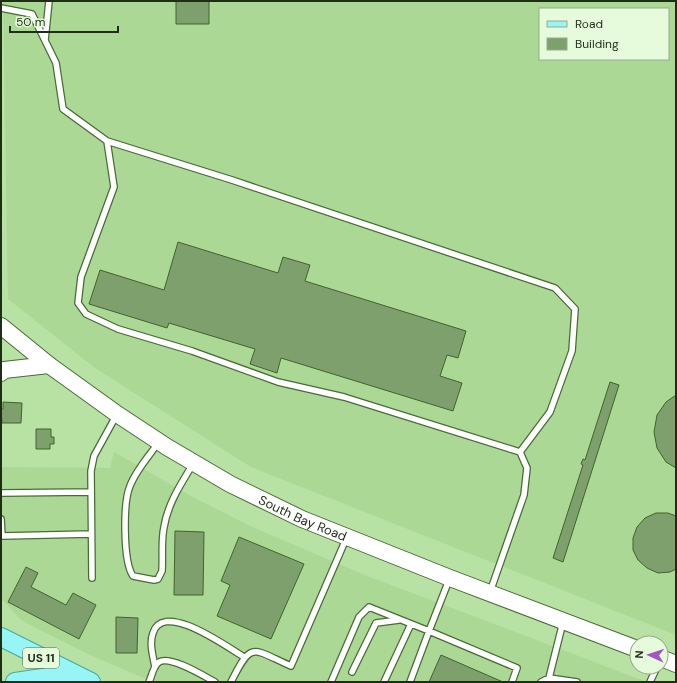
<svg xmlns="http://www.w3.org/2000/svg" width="677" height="683" font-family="'DM Sans',sans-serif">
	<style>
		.built { fill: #abd894; fill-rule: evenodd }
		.building { fill: #7ea06d; stroke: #40642c }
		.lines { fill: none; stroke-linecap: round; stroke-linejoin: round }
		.lane-casing { stroke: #476c34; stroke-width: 8 }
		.secondary-casing { stroke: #476c34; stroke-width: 18 }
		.primary-casing { stroke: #40aba4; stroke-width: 20 }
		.lane { stroke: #fff; stroke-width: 5.5 }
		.secondary { stroke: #fff; stroke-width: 16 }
		.primary { stroke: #97f5f6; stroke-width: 18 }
		.labels { text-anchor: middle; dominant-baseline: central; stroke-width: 3; stroke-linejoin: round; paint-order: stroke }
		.shield { fill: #e6fbdc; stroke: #5a6b51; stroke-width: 1 }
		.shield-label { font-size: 12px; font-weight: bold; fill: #1e2d16 }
		.street-label { font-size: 13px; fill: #1e2d16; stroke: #e6fbdc }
	</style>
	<rect width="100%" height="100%" fill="#b8e1a4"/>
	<!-- built -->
	<path class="built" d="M3,1h673v634l-425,-168 -156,-99 -87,-69zM540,9h128v50h-128z
		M114,452l75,43 61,31 112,48 285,108h-494l-63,-27 -52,-26 -18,-10 -19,-21v-131l109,1z"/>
	<!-- building -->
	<path class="building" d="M176,1h33v23h-33z
		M178,242l100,31 5,-16 27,8 -5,16 161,50 -8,27 -11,-3 -7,21 22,7 -9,28 -172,-53 -4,15 -27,-9 5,-15 -86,-26 -2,5 -78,-24 11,-34 64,20z
		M610,382l9,3 -56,177 -10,-4 30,-93 -2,-1 2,-5 2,1z
		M676,395v73l-10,-6 -9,-14 -3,-16 3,-17 9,-13z
		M3,402l19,1 -1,20h-19l-1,-14h2z
		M36,429h15v8h3v7h-4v5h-14z
		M656,513h12l8,3v53l-6,3 -12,1 -11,-5 -9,-8 -5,-10v-12l4,-11 8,-9z
		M175,531l29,1 -1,63h-29z
		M239,537l65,27 -33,75 -54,-23 13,-31 -9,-4z
		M26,567l12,6 -7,14 35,18 7,-12 23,12 -17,34 -71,-37z
		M116,617l22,1 -1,35h-21z
		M441,655l62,27h-74z"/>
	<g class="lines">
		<defs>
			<path id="lane" d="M1,8l31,6 24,49 7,46 44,32 7,46 -33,90 -3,26 8,11 32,15 74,22 86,31 66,15 176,55 7,16 -3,27 -34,97
				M45,40l4,-39
				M107,141l125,39 323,108 20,21 -3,42 -22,61 -30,40
				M159,442c-10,14 -23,28 -29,44 -7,16 -7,76 3,90l21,4 4,-1 4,-8c1,-15 -1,-30 2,-44 4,-24 17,-43 29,-63
				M1,493l89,-1
				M1,519l1,17 89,-2
				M92,578l-1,-107 3,-15 22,-40
				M449,580l-20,51 88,37 -5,14
				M155,667c-2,-11 -6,-24 -2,-34 10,-33 74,14 91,24
				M352,672l24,-49 23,-3
				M549,678l14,-56
				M149,682c3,-6 4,-16 10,-20 11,-7 45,14 56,20
				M231,682c21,-42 21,-33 60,-16l55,-127
				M331,682l28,-65 10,-10 60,24 -19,51
				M384,682l27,-58
				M541,682l8,-4 28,4
				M650,682l7,-15"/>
			<g id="secondary">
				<path id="s1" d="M1,326l48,39 68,49 50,33 63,37 72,35 148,59 187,71"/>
				<path d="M1,373l3,-3 45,-5"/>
				<path d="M661,658l15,6"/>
			</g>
			<path id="primary" d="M1,637l90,45
				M15,682l28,-4h36"/>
		</defs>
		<!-- lane casing -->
		<use href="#lane" class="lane-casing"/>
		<!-- secondary casing -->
		<use href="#secondary" class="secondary-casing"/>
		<!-- primary casing -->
		<use href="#primary" class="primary-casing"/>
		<!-- lane -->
		<use href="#lane" class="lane"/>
		<!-- secondary -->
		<use href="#secondary" class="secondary"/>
		<!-- primary -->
		<use href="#primary" class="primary"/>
	</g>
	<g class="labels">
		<!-- shield labels -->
		<rect class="shield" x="23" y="648" width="36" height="20" rx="3"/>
		<g class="shield-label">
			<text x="41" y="658">US 11</text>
		</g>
		<!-- street labels -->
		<g class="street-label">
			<text stroke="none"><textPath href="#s1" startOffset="359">South Bay Road</textPath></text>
		</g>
	</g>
	<!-- border -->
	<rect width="677" height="683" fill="none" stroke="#1e2d16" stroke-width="4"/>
	<!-- legend -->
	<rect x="539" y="8" width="130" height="52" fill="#e6fbdc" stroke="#96a98d"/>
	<rect x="547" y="21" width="20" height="6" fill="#97f5f6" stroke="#96a98d"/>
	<text x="575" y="28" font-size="12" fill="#1e2d16">Road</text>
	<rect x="547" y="38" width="20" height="12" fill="#7ea06d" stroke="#96a98d"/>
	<text x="575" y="48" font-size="12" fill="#1e2d16">Building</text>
	<!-- north arrow -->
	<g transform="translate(649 655) rotate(273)"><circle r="19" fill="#e6fbdc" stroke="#96a98d"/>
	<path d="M0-3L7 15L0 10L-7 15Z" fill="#a554c5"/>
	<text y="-6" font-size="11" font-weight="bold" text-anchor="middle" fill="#1e2d16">N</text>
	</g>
	<!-- scale -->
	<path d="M10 26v6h108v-6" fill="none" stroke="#1e2d16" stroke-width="2"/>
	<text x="16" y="26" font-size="12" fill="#1e2d16" stroke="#e6fbdc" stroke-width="3" paint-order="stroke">50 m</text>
</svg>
